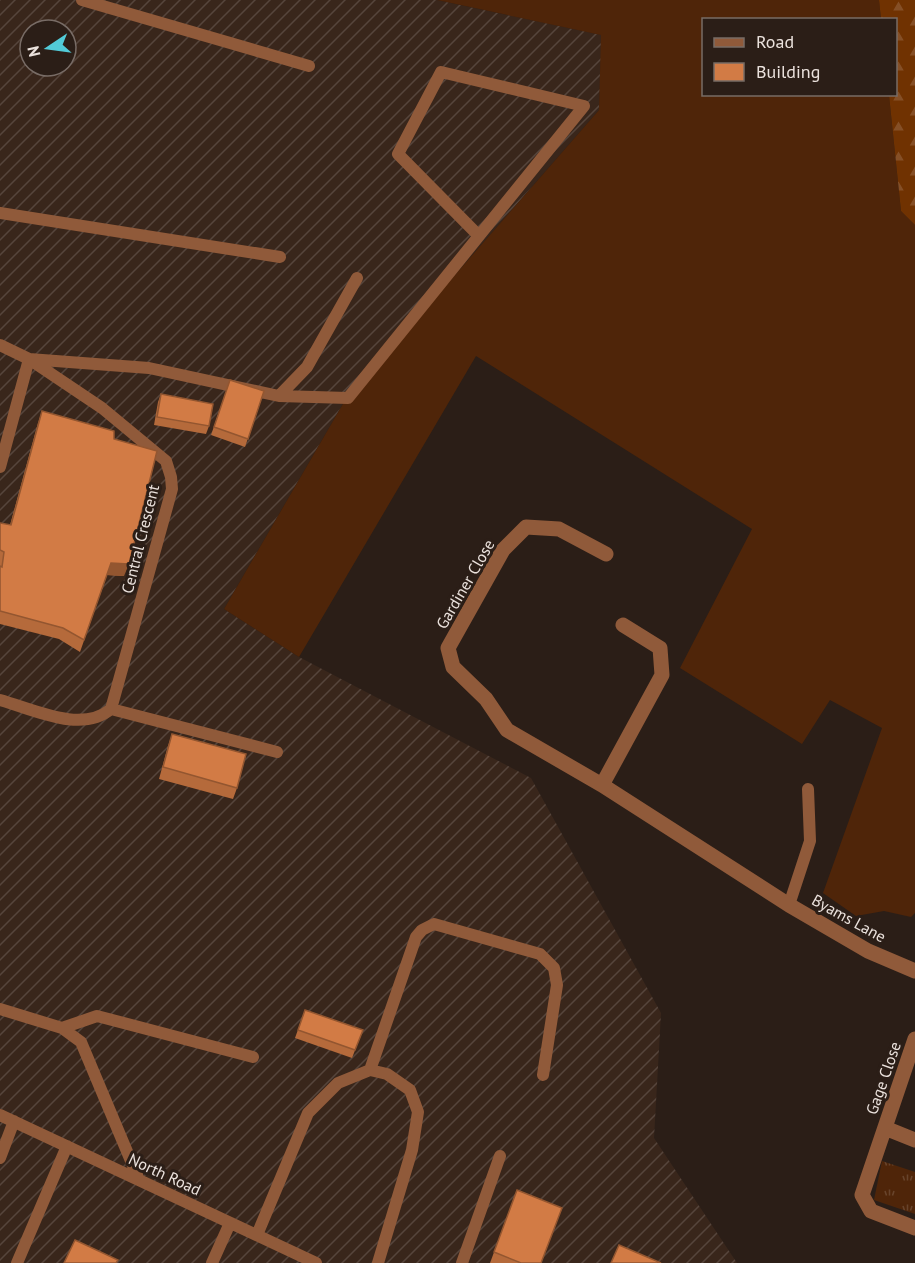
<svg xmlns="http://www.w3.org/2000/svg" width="915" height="1263" font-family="'PT Sans',sans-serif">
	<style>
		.industrial { fill: url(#industrial-furrows); fill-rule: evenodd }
		.grass { fill: #4f2509 }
		.forest { fill: url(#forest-firs) }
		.park { fill: url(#park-tufts) }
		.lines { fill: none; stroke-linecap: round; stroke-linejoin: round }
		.lane { stroke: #905a3a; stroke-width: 12 }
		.street { stroke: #905a3a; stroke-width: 15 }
		.wall { fill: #b56a3b }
		.shaded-wall { fill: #935630 }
		.building { fill: #d27b45; stroke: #935630; stroke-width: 1.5 }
		.labels { text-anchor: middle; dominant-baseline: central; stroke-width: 6; stroke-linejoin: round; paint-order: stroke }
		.street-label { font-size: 16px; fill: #ebe2dd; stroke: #2b1e17 }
	</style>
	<defs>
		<pattern id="industrial-furrows" width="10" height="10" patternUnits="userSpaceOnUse" patternTransform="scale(1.5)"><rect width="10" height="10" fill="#39261b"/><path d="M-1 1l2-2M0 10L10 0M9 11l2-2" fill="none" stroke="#56453c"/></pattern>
		<pattern id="forest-firs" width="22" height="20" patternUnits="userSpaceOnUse" patternTransform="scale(1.5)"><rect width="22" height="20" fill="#703201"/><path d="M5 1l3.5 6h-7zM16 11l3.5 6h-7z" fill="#854f26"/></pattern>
		<pattern id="park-tufts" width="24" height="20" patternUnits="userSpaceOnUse" patternTransform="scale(1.5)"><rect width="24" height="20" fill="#4f2509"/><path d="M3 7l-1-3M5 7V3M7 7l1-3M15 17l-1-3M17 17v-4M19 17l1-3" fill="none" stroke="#68442c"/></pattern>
	</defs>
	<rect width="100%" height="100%" fill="#2b1e17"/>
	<!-- industrial -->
	<path class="industrial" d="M0,0h437l165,35 -3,75 -255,292 -120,207 75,48 232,121 130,235 -7,125 83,125h-737zM30,30h36v36h-36z"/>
	<!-- grass -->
	<path class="grass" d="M437,0h442l2,19 -177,1v74l185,1 12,116 14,14v688l-4,4 -27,-6 -28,5 -33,-23 59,-165 -52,-28 -28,44 -122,-76 72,-139 -276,-173 -177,301 -75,-48 120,-207 255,-292 2,-75z"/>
	<!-- forest -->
	<path class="forest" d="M879,0h36v225l-14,-14 -12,-116 7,-1v-74l-15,-1z"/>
	<!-- park -->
	<path class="park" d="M882,1161l33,11v42l-41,-14z"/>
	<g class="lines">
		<!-- lane -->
		<path class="lane" d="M82,0l227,66
			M0,213l280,44
			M0,345l29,14 73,49 64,53 5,16 1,12 -61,220c-30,25 -78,0 -111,-9
			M279,396l28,-29 50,-89
			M0,467l29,-108 120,9 130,28 69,2 236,-292 -143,-34 -43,82 81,82
			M111,709l166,43
			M789,905l21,-64 -2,-52
			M0,1009l62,19 19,14 58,138
			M62,1028l35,-12 156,41
			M370,1070l17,4 23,16 8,22 -6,38 -34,113
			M0,1115l316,148
			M0,1158l14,-37
			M257,1235l51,-122 30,-30 32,-13 46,-133 6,-7 12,-6 106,30 14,14 3,17 -14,90
			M17,1263l50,-117
			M212,1263l18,-40
			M462,1263l38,-107"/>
		<!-- street -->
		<path class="street" d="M606,554l-47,-25 -33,-2 -23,23 -55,98 5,19 33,32 21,31 95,55 187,120 79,46 47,20
			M602,785l60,-110 -2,-27 -37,-23
			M915,1039l-53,156 9,16 44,17
			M885,1128l30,12"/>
	</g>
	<!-- wall -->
	<path class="wall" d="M230,380l34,11 -19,56 -34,-12z
		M161,394l48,32 -3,8 -52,-9 4,-23z
		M42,411l72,28 10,137 -17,-1 -27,77 -21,-13 -59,-15v-101l10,2 28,-102z
		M172,734l65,54 -4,11 -74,-20 9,-33z
		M305,1010l58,20 -11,28 -57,-20z
		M517,1190l24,73h-51z"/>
	<!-- shaded-wall -->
	<path class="shaded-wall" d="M111,563l18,1 -5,12 -18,-1z"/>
	<!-- building -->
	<path class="building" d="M230,380l34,11 -16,48 -34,-12z
		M161,394l52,10 -4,22 -52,-9z
		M42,411l72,20v8l43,12 -28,113 -18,-1 -27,77 -21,-12 -63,-17v-45l2,1 2,-15 -4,-2v-27l11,2z
		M172,734l74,20 -9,34 -74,-21z
		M305,1010l58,20 -8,20 -57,-20z
		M517,1190l45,18 -21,55h-20l-27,-11z
		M75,1240l43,20 -2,3h-52z
		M619,1245l42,18h-50z"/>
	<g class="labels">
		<!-- street labels -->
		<g class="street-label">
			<text transform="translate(140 539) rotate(-76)">Central Crescent</text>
			<text transform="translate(465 584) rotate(-60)">Gardiner Close</text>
			<text transform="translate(849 918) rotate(29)">Byams Lane</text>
			<text transform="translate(883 1078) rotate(-71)">Gage Close</text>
			<text transform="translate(165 1174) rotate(25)">North Road</text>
		</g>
	</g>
	<!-- legend -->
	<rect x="702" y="18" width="195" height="78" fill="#2b1e17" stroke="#786c66" stroke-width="1.5"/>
	<rect x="714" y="38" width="30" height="9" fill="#905a3a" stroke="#786c66" stroke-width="1.5"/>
	<text x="756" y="48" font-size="18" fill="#ebe2dd">Road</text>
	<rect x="714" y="63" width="30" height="18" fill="#d27b45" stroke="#786c66" stroke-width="1.5"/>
	<text x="756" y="78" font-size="18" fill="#ebe2dd">Building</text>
	<!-- north arrow -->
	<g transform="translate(48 48) rotate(257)"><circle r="28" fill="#2b1e17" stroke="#786c66" stroke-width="1.5"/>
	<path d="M0-4.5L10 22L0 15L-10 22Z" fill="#52cbd8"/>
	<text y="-9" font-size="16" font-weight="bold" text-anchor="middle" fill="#ebe2dd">N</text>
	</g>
</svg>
